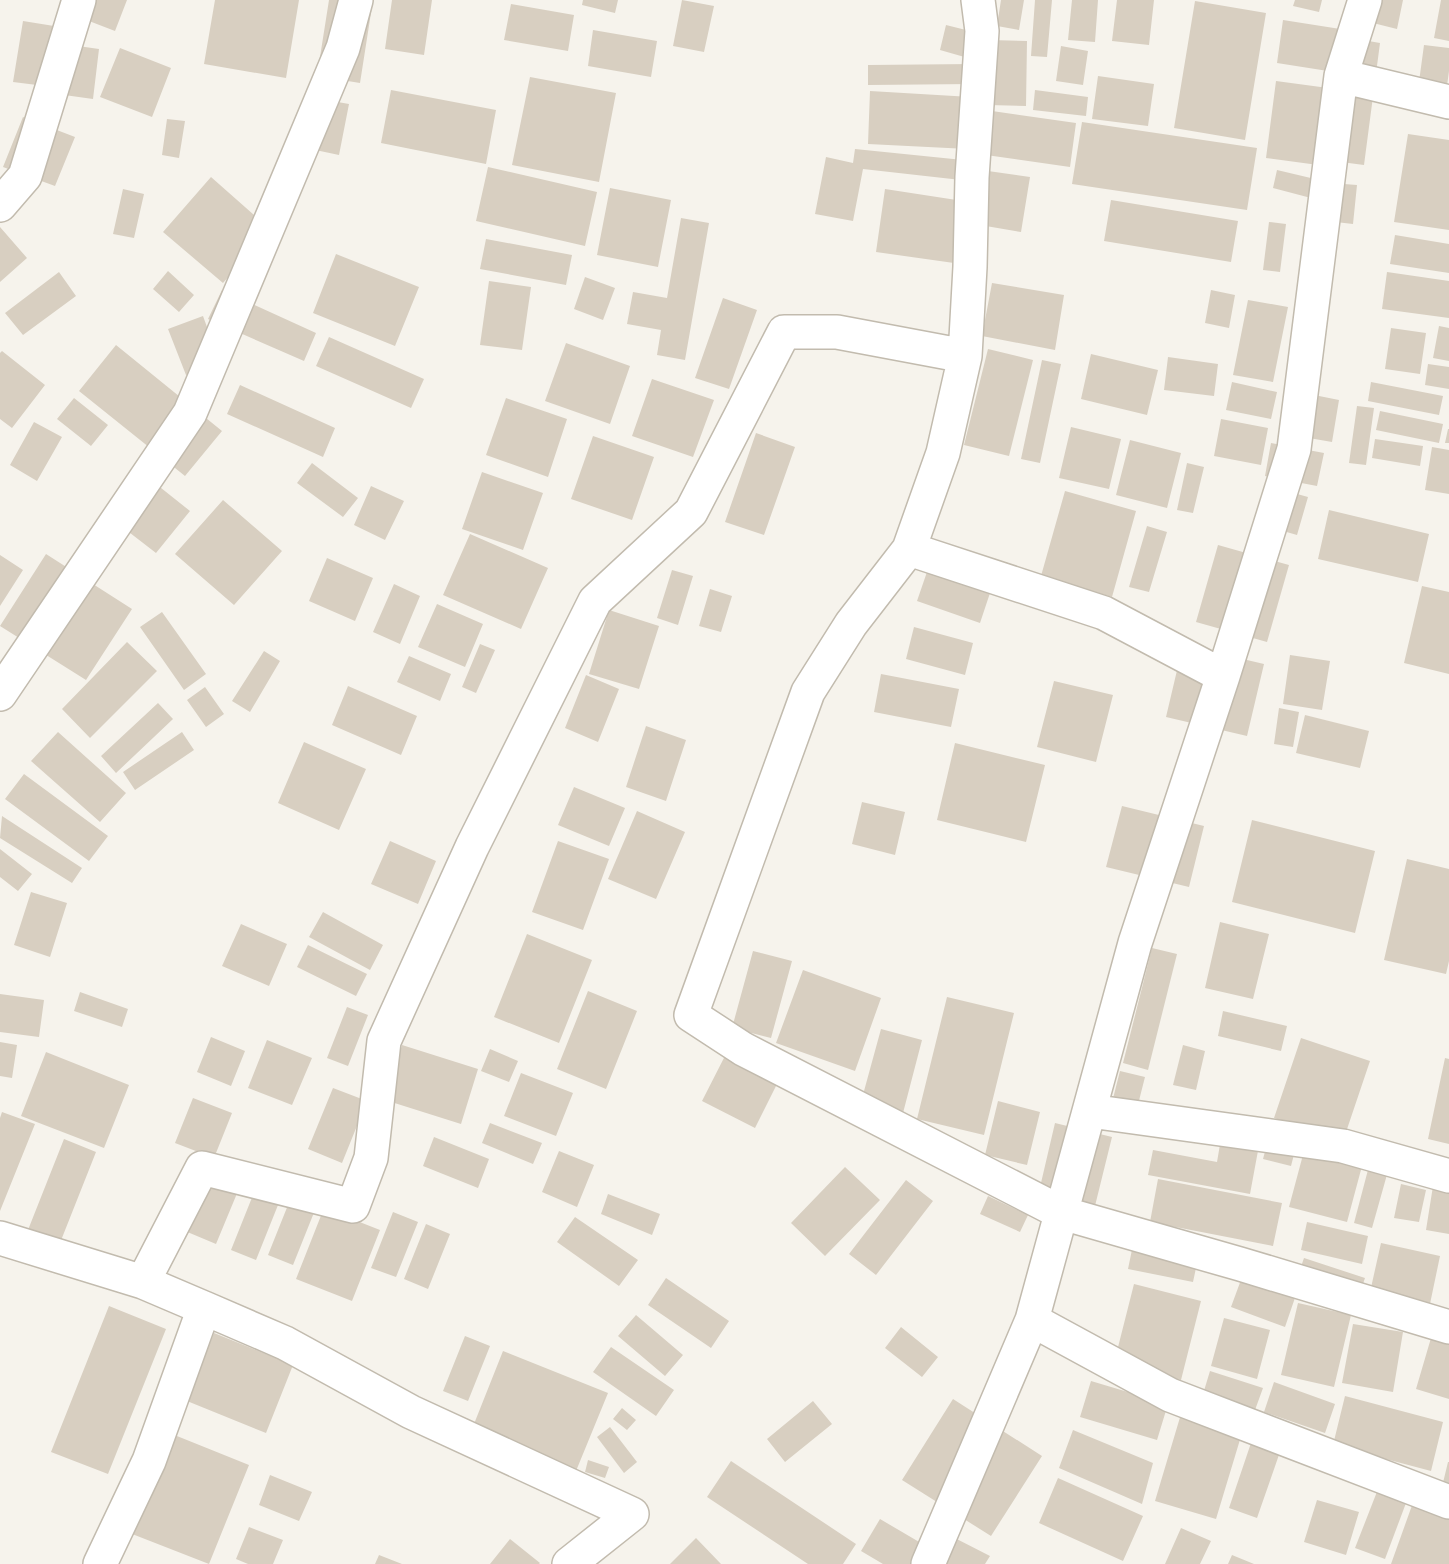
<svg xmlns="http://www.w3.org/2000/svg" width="1449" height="1564" font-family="Inter,sans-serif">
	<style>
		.building { fill: #d8cfc1 }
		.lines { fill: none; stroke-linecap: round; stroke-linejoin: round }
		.street-casing { stroke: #c2bbae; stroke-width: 36 }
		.street { stroke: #fff; stroke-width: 33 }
	</style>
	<rect width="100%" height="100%" fill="#f6f3ec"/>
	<!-- building -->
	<path class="building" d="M67,0h60l-12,31 -52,-20z
		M215,0h84l-13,78 -82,-14z
		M329,0h44l-13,83 -43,-7z
		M392,0h40l-8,55 -39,-6z
		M583,0h35l-3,13 -33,-8z
		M682,0l32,6 -10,46 -31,-6z
		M1001,0h23l-5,30 -22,-4z
		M1035,0h17l-5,57 -16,-1z
		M1072,0h26l-3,42 -27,-2z
		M1117,0h37l-5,45 -37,-4z
		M1295,0h27l-3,12 -26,-6z
		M1361,0h42l-6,29 -40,-10z
		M1441,0h8v41l-15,-3z
		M1195,1l71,12 -21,127 -71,-12z
		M511,4l63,11 -6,36 -64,-11z
		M1283,20l70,11 -6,43 -70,-11z
		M23,21l31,5 -9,60 -32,-4z
		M946,25l28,7 -6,26 -28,-8z
		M593,30l64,11 -6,36 -63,-11z
		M1357,39l23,4 -16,122 -23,-3z
		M989,40l38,1 -1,65 -38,-1z
		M57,43l42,6 -6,50 -43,-6z
		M1424,45l25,3v23l-5,37 -28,-4z
		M1061,46l27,5 -5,34 -27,-4z
		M120,48l51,20 -19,49 -52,-20z
		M973,64v20l-105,1v-20z
		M1098,76l56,8 -6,42 -56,-7z
		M530,77l86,16 -17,89 -87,-17z
		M1276,81l67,9 -10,77 -67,-9z
		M391,90l105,20 -10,54 -105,-21z
		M1035,90l53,7 -2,19 -53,-6z
		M870,91l101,6 -3,52 -100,-5z
		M315,98l34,6 -10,51 -33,-7z
		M992,111l84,12 -6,44 -84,-12z
		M23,117l52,20 -20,49 -52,-19z
		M167,119l18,2 -6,37 -17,-3z
		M1082,122l175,26 -10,62 -175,-26z
		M1408,134l41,6v90l-55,-8z
		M855,149l108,11 -2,20 -98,-11 -10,52 -38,-7 11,-57 27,6z
		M488,167l109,25 -12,54 -109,-25z
		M1277,170l38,9 -4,19 -38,-10z
		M988,171l42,6 -9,55 -41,-7z
		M211,177l59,52 -47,54 -60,-51z
		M1331,183l26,2 -4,39 -26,-3z
		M610,188l61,12 -13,67 -61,-12z
		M123,189l21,5 -10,44 -21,-4z
		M885,189l78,12 -9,62 -78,-11z
		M1111,200l127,21 -7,41 -127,-21z
		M681,218l28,5 -24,137 -28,-5 4,-25 -34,-6 6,-32 34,6z
		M1269,222l17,2 -6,48 -17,-2z
		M0,227l27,31 -27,24z
		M1395,235l54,9v29l-59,-9z
		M486,239l86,16 -6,30 -86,-16z
		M336,254l83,33 -24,59 -82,-33z
		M168,271l26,24 -15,17 -26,-23z
		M59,272l17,24 -53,39 -18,-22z
		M1387,272l62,9v37l-67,-9z
		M585,277l30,11 -12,32 -29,-11z
		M489,281l42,6 -9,63 -42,-5z
		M992,283l72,12 -9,55 -73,-14z
		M222,290l94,43 -12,28 -96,-42z
		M1211,290l24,5 -6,33 -24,-5z
		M723,298l34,12 -28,79 -34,-11z
		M1248,300l40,7 -15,75 -40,-7z
		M203,316l17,47 -34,12 -18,-46z
		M1439,326l10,2v33l-16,-3z
		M1391,328l35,5 -6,41 -35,-5z
		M329,337l95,42 -13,29 -95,-42z
		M566,343l64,23 -20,58 -65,-23z
		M116,345l106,86 -37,45 -106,-85z
		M988,349l45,11 -24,96 -45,-11z
		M2,351l43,34 -33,43 -12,-9v-66z
		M1091,354l67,16 -11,45 -66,-16z
		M1168,357l50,7 -4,32 -50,-6z
		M1042,360l19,4 -21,99 -19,-4z
		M1428,364l21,3v22l-24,-4z
		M652,379l62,21 -21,57 -61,-21z
		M1232,382l45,10 -6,27 -45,-9z
		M1371,382l72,14 -4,19 -71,-14z
		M240,385l95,43 -12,29 -96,-43z
		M1294,391l45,9 -7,42 -46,-8z
		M74,398l34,27 -17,21 -34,-27z
		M506,398l61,21 -19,58 -62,-22z
		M1357,406l17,2 -8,57 -17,-2z
		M1380,411l63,13 -4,19 -63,-13z
		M1221,419l47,9 -7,37 -47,-9z
		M34,422l28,15 -25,44 -27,-16z
		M1071,427l50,12 -12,50 -50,-11z
		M1448,429h1v14h-4z
		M756,433l39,14 -31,88 -39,-13z
		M593,436l61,21 -22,63 -61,-21z
		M1375,439l48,7 -3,20 -48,-8z
		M1130,440l51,13 -14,55 -51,-13z
		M1271,443l53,10 -7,33 -52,-10z
		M1432,447l17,3v44l-24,-4z
		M312,463l46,35 -15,19 -46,-34z
		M1187,463l17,4 -11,46 -16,-3z
		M482,472l61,21 -20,57 -61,-21z
		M146,476l44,35 -34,42 -44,-34z
		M371,486l33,15 -19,39 -31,-15z
		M1279,489l29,8 -11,38 -28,-8z
		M1065,491l71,20 -24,86 -71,-21z
		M223,500l59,51 -48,54 -59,-51z
		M1329,510l100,24 -11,48 -100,-23z
		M1147,526l20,6 -18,60 -20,-5z
		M470,534l78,34 -27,61 -78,-34z
		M1218,545l71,20 -22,77 -71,-20z
		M46,554l86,55 -46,71 -86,-54z
		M0,555l23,15 -23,36z
		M327,558l46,20 -18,43 -46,-20z
		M928,569l63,21 -11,33 -63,-22z
		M672,570l21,6 -15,49 -21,-7z
		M394,584l26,12 -20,48 -27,-12z
		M1422,586l27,6v82l-45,-11z
		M710,589l22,7 -11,36 -22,-6z
		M437,604l46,20 -18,43 -47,-20z
		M609,610l50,16 -20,63 -50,-15z
		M162,612l44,62 -22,16 -44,-63z
		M914,627l59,16 -8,32 -59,-16z
		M127,642l30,29 -67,67 -28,-29z
		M480,644l15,6 -19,43 -14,-6z
		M1183,645l81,19 -17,72 -81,-19z
		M264,651l16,10 -30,51 -18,-11z
		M1290,655l40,6 -8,49 -39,-6z
		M409,656l42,18 -11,27 -43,-19z
		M881,674l78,15 -8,38 -77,-15z
		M586,675l33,14 -21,53 -33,-14z
		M1054,681l59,14 -17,67 -59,-15z
		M348,686l69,30 -16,39 -69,-30z
		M205,687l19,27 -18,13 -19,-27z
		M158,703l15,16 -57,54 -15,-17z
		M1279,708l20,4 -6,35 -19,-3z
		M1305,715l64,16 -9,37 -64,-15z
		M646,726l40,14 -20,61 -40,-14z
		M58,732l68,61 -26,29 -69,-61z
		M182,732l12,18 -59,40 -12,-18z
		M304,742l62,27 -27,61 -61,-27z
		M955,743l90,22 -19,77 -89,-22z
		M24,774l84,62 -19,25 -84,-62z
		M574,787l51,21 -16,38 -51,-21z
		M862,802l43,10 -10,43 -43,-11z
		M1122,806l82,20 -15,61 -83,-20z
		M637,811l48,21 -29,67 -48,-20z
		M2,816l80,52 -10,15 -72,-45z
		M1252,820l123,31 -20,82 -123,-31z
		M390,841l46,20 -18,43 -47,-20z
		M558,841l51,18 -26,71 -51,-18z
		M0,849l32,25 -14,17 -18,-14z
		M1407,859l42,10v92l-3,13 -62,-14z
		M31,892l36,11 -17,54 -36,-12z
		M323,912l60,33 -13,25 -61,-33z
		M1220,922l49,12 -16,65 -48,-11z
		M241,924l46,20 -18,42 -47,-20z
		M527,934l65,26 -33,83 -65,-26z
		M308,945l59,29 -11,22 -59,-29z
		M1152,948l25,6 -29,116 -25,-7z
		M753,951l39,10 -21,77 -39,-10z
		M803,970l78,28 -26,73 -79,-28z
		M588,991l49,20 -31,78 -49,-20z
		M80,992l48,17 -6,18 -48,-16z
		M0,994l44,6 -5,37 -39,-5z
		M947,997l67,16 -30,122 -67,-16z
		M347,1007l21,8 -20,51 -21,-8z
		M1223,1011l64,15 -6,25 -63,-15z
		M881,1029l41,11 -19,73 -42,-11z
		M211,1037l34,14 -14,35 -34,-14z
		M1301,1038l69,23 -27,80 -69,-23z
		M267,1040l45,18 -20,47 -44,-17z
		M0,1042l17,3 -5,33 -12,-2z
		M402,1045l76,24 -17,55 -76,-24z
		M1183,1045l22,6 -9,39 -23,-5z
		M490,1049l28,12 -9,21 -28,-11z
		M46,1052l83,33 -25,63 -83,-32z
		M727,1052l53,26 -25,50 -53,-27z
		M1445,1058l4,1v85l-21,-5z
		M1120,1071l25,6 -14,55 -25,-6z
		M521,1073l52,20 -17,43 -52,-20z
		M333,1088l34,13 -25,62 -34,-14z
		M193,1098l39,15 -18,45 -39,-15z
		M998,1101l42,11 -13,53 -42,-10z
		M2,1112l33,12 -35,87v-93z
		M1224,1121l38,8 -12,65 -102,-19 5,-25 64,12z
		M490,1123l52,20 -9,21 -51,-21z
		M1055,1123l57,14 -19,77 -56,-14z
		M1270,1133l28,6 -7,27 -28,-7z
		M434,1137l55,22 -11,29 -55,-22z
		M64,1139l32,13 -38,96 -32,-13z
		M559,1151l35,14 -17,42 -35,-15z
		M1304,1151l58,15 -15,56 -58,-15z
		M1369,1166l19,5 -16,57 -18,-5z
		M845,1167l35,33 -55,56 -34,-33z
		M206,1178l32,13 -22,53 -31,-13z
		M1158,1179l124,24 -9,43 -123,-24z
		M906,1180l27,21 -57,74 -27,-21z
		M1401,1184l25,6 -7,32 -25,-4z
		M1433,1186l16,3v45l-23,-4z
		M608,1194l52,20 -8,21 -51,-21z
		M253,1195l25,10 -22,55 -25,-10z
		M988,1196l40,19 -8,17 -40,-18z
		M290,1200l25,10 -22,55 -25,-10z
		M324,1208l56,22 -28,71 -56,-22z
		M393,1212l25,10 -22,55 -25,-9z
		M575,1217l63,43 -19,26 -62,-44z
		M1307,1222l61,14 -6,28 -61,-14z
		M426,1224l24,10 -22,55 -24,-10z
		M1134,1240l65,14 -6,28 -65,-13z
		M1381,1243l59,13 -14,67 -60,-13z
		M1304,1258l61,20 -9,26 -61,-20z
		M1245,1269l53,20 -13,38 -54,-20z
		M666,1278l63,43 -18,27 -63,-43z
		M1134,1284l67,17 -20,79 -67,-17z
		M1298,1303l53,12 -17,72 -53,-12z
		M109,1306l57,23 -58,145 -57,-22z
		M636,1315l47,40 -18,21 -47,-40z
		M1224,1318l46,12 -13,49 -46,-13z
		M1353,1324l50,8 -10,60 -51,-9z
		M901,1327l37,30 -16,20 -37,-29z
		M214,1333l79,32 -27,68 -79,-32z
		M465,1336l25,10 -22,55 -25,-10z
		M1431,1338l18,5v56l-33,-10z
		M611,1347l63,43 -18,26 -63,-44z
		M503,1351l105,42 -32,78 -104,-42z
		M1210,1371l53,17 -8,22 -52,-16z
		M1091,1381l77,23 -11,36 -77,-23z
		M1274,1382l61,22 -10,29 -61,-21z
		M1345,1396l98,26 -12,49 -98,-26z
		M953,1399l89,57 -51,80 -89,-56z
		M813,1401l19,23 -47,38 -18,-23z
		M622,1408l14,12 -9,10 -14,-11z
		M1181,1414l61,19 -26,86 -61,-18z
		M610,1427l27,35 -13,11 -27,-36z
		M1073,1430l80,33 -11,41 -83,-36z
		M167,1432l82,33 -40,99 -82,-32z
		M1252,1440l29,9 -24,69 -28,-10z
		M588,1460l21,7 -4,11 -20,-6z
		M731,1461l125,83 -13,20h-35l-101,-67z
		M1448,1462h1v31l-8,-2z
		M270,1475l42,17 -13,29 -40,-16z
		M1058,1478l85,38 -20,45 -84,-38z
		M1380,1484l29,11 -24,64 -30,-11z
		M1415,1497l34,12v55h-58z
		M1317,1500l42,12 -13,43 -42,-13z
		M880,1519l46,27 -10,18h-33l-22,-13z
		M249,1527l34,13 -10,24h-25l-12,-5z
		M1181,1528l30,13 -11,23h-35z
		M945,1533l45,23 -5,8h-57z
		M696,1538l25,26h-51z
		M510,1539l30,24 -1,1h-49z
		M379,1555l23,9h-27z
		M1232,1555l22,9h-26z"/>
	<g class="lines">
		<defs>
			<path id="street" d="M978,0l4,31 -10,146 -2,90 -5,89 -22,97 -34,96 -58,75 -43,68 -117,323 52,34 319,164 178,51 209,63
				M1341,76l24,-76
				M0,205l25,-29 54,-176
				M909,549l195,64 119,63
				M0,694l190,-281 153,-365 13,-48
				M1090,1111l253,35 106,30
				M0,1238l143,44 61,26 -55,153 -49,103
				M143,1282l59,-114 151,38 18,-48 13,-117 88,-194 123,-246 96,-89 93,-180h53l128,24
				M204,1308l81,35 126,69 221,102 -63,50
				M1032,1320l138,75 279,107
				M928,1564l104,-244 103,-377 88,-267 71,-227 47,-373 108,26"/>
		</defs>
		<!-- street casing -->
		<use href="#street" class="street-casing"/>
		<!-- street -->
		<use href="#street" class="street"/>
	</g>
</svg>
